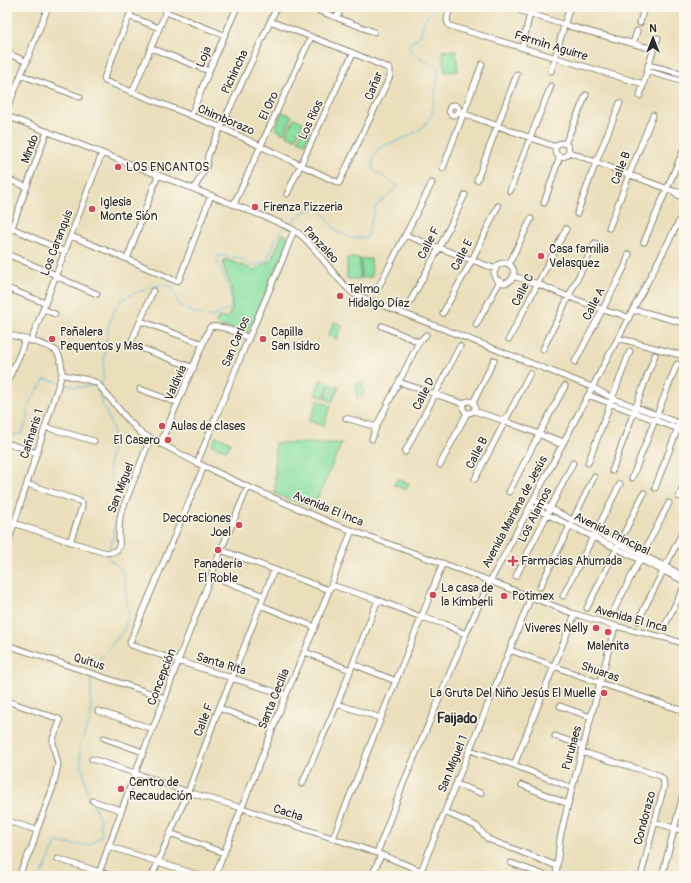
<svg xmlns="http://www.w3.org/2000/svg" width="691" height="883" font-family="Pangolin,sans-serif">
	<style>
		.green { fill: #8ae0a2; stroke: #5a8666 }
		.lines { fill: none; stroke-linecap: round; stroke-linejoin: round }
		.stream { stroke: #5eb7db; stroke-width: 1 }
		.minor-casing { stroke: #8a8573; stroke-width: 7 }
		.minor { stroke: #fff; stroke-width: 5 }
		.poi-dot { fill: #d1495b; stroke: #fbf7ec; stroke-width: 1.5 }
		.labels { text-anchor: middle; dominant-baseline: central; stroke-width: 3; stroke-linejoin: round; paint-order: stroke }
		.street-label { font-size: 12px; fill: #2b2b2b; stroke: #fbf7ec }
		.poi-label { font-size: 12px; fill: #2b2b2b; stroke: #fbf7ec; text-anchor: start }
		.quarter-label { font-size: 14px; font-weight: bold; fill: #2b2b2b; stroke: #fbf7ec }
	</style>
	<rect width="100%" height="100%" fill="#fbf7ec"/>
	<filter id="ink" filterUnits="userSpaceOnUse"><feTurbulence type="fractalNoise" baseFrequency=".025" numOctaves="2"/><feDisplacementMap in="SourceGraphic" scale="8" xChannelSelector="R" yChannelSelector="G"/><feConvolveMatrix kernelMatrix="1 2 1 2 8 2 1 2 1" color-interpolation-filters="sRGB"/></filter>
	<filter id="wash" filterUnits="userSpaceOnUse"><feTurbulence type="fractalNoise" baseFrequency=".012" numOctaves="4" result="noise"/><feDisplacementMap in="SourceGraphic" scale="16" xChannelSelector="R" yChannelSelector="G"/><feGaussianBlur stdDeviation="0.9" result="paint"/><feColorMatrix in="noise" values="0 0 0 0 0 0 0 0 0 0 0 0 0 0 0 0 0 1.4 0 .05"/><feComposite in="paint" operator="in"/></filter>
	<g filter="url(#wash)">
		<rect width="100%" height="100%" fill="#eadfbb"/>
		<!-- green -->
		<path class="green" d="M456,50l2,21 -13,1 -3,-21z
			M282,112l10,4 -8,18 -9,-5z
			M294,118l9,4 -8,17 -9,-4z
			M303,129l7,3 -5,11 -7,-3z
			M283,233l5,4 1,3 -42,94 -31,-10 2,-7 9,1 5,-9 -1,-21 -8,-23 2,-6 30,11 16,-10z
			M347,258h13v21h-13z
			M361,259h10l1,18 -11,1z
			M334,322l8,3 -5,14 -9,-3z
			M321,379l9,4 -7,15 -8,-4z
			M356,383h7v14l-6,1z
			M331,384l8,3 -7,15 -7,-4z
			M318,400l13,6 -8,20 -14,-5z
			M216,436l15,6 -4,9 -15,-6z
			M275,443h67l-29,65 -38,-14z
			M397,479l12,4 -2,7 -13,-5z"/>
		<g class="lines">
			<!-- stream -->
			<path class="stream" d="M288,225l16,-13 15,-6 17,25 15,7h16l8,-31 23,-21 -25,-16v-11l6,-11 30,-12 13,-8 10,-13 7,-47 -28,-16 -3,-7 12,-9 4,-15 9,-12v-2
				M61,383l15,4 21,-1
				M101,385l2,-5 1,-22 4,-30 6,-17 8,-12 16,-7 22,-7 12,1 7,19 15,8 18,4 19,-9v-13l-13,-32v-8l21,3 14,8 14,-6 11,-26 7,-7
				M99,390l-1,3 15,36 -4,37 9,44 -8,40
				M7,436l14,-2 7,-14v-15l17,-26 13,3
				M91,670l32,-39 6,-15 -6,-45 -15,-13 1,-3
				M91,675v41l-11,30v12l7,32 4,11
				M41,876l16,-34 17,3h15l12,-9 -1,-16 -7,-17"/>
		</g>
	</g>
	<g filter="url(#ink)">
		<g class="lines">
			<defs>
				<path id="minor" d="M133,7l-29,71 1,3 115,46 119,56 46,-96 5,-11v-7l-37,-16 -83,-32
					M309,7l65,25
					M451,7c-2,6 -7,14 -1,19l193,58
					M509,7l56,18 88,24
					M166,12l58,23
					M129,16l30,12
					M337,17l5,-10
					M640,23l4,-16
					M633,44l4,-13
					M151,48l58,23
					M522,48l8,-35
					M7,53l20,9
					M648,65l36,9
					M551,71l18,-62
					M647,71l37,11
					M21,75l59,22
					M132,93l36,-86
					M640,96l11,-39 7,-19
					M449 110a5 5 0 1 1 10 0a5 5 0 1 1-10 0Z
					M7,110l41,-103
					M459,112l97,35
					M7,116l261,102c13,6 26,10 36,20 18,17 30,40 50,56l238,93 20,11 72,27
					M191,116l18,-45 28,-64
					M555 150a7 7 0 1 1 14 0a7 7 0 1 1-14 0Z
					M565,144l21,-49
					M569,152l104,39 11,2
					M443,168l39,-104
					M7,179l20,8
					M477,180l40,-106
					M194,189l13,-24 1,-10 69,-148
					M510,191l20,-53 21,-52
					M673,191l5,4 6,3
					M287,194l66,-141
					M544,203l16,-47
					M234,204l77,-167
					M577,214l19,-52 24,-59
					M12,228l53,24
					M609,228l20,-53 24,-60
					M405,235l91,34
					M71,236l56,23 49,22 3,-1 32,-85
					M7,241l40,-110
					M644,242l40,-93
					M7,254l49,21
					M127,259l31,-84
					M494 273a10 10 0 1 1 20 0a10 10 0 1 1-20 0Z
					M509,264l22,-45
					M55,276l42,18
					M513,276l25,8 31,13 43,16h5l12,5
					M7,288l38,15
					M378,288l54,-105
					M153,291l-22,52 7,4 56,21
					M411,300l28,-52 26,-53
					M43,309l12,5
					M633,311h7l44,12
					M443,313l29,-53 26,-54
					M141,321l62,23
					M476,325l24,-44
					M382,326l37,16
					M7,334c10,3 45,11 50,18 4,6 5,15 5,22 11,4 24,4 35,9l31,37 13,13 56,30 51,24 86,37 143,52 95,37 43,13 55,13 14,5
					M618,338l66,18
					M509,339l57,-110
					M31,341l71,-188
					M543,349l52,-106
					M575,362l44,-84 6,-12 4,-12
					M7,382l13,-28 5,-15
					M399,382l65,22
					M140,389l38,14
					M588,395l96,36
					M463 407a6 6 0 1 1 12 0a6 6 0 1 1-12 0Z
					M473,403l21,-43
					M474,411l31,10 34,13 23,11
					M346,418l30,9
					M45,427l49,14
					M547,436l17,6
					M372,439l4,-12 43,-85 7,-7
					M7,443l30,10
					M160,444l50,-117c12,-3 28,7 39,11
					M405,452l55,-106
					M197,463l47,-114 40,-93 10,-26
					M588,463l42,-112
					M440,465l27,-52
					M204,466l-74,176 1,3 47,16 108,34
					M612,471l43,-116
					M632,478l45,-114
					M475,479l55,-106
					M27,484l52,17 3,2v4l-12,35
					M655,488l29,-76
					M509,492l30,-58 26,-48
					M679,497l5,-13
					M533,500l151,76
					M530,506l154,75
					M7,521l92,30c7,2 17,3 20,-5 1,-3 0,-7 0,-10 0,-8 0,-15 2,-23l29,-74
					M7,546l55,-172
					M221,550l108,40
					M212,576l52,20
					M516,576l57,-113
					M331,585l47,15
					M540,587l54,-110
					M563,596l57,-112
					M260,605l55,22
					M587,608l57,-115
					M612,614l57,-111
					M638,621l46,-92
					M664,627l20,-40
					M7,645l158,53
					M510,650l90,33 84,28
					M305,652l45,18
					M353,664l43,17
					M7,701l52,18 1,2 -7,18v5l5,20 -5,23 -16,43 -5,17 -10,21 -2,8
					M337,704l44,14
					M560,706l31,11
					M219,708l54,20
					M98,711l55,18
					M555,736l28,10
					M104,738l39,14
					M470,750l44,15 58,23
					M582,752l76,23 5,4 1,7 -23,90
					M92,759l43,14 53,19 54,16 135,45 57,23
					M514,765l61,-151
					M302,784l35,-80 41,-104 43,17 24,7 20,10
					M456,784l25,9
					M522,785l46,19
					M93,801l28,9
					M445,812l31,14 12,13 69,27
					M7,821l30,9
					M654,822l30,9
					M170,833l54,20
					M333,838l110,-275
					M108,846l93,30
					M377,853l26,-69 32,-75 33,-80 22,-48 14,-25 180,-344
					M58,859l55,17
					M511,863l36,13
					M421,871l110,-274
					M98,876l37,-103 30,-75 13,-37 43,-111 27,-63
					M152,876l36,-84 31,-84 13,-30 42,-108
					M215,876l71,-181 29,-68 37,-97
					M372,876l9,-21
					M556,876l4,-38 8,-34 47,-178
					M662,876l22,-85"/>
			</defs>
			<!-- minor casing -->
			<use href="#minor" class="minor-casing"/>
			<!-- minor -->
			<use href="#minor" class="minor"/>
		</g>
	</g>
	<!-- markers -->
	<g class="poi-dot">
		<circle cx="118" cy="167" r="4"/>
		<circle cx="255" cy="207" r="4"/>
		<circle cx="92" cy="209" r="4"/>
		<circle cx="541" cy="256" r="4"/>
		<circle cx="340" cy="296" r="4"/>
		<circle cx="52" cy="339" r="4"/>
		<circle cx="263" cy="339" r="4"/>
		<circle cx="162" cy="426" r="4"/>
		<circle cx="168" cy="440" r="4"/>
		<circle cx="239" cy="525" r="4"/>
		<circle cx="218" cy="550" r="4"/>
		<path d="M511 555h4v4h4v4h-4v4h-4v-4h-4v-4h4z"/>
		<circle cx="433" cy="595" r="4"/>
		<circle cx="504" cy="596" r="4"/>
		<circle cx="596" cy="628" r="4"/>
		<circle cx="608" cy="632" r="4"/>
		<circle cx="604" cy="693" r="4"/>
		<circle cx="121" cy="789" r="4"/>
	</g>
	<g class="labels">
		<!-- street labels -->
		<g class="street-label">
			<text transform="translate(551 46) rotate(17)">Fermìn Aguirre</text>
			<text transform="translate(204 57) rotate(-67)">Loja</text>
			<text transform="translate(235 72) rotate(-65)">Pichincha</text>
			<text transform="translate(374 86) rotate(-68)">Cañar</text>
			<text transform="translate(269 106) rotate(-65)">El Oro</text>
			<text transform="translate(226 120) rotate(23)">Chimborazo</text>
			<text transform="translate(311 120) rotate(-65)">Los Rios</text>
			<text transform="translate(30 149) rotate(-70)">Mindo</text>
			<text transform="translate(621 168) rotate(-69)">Calle B</text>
			<text transform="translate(57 243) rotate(-69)">Los Caranquis</text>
			<text transform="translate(429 243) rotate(-63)">Calle F</text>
			<text transform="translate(321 245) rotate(47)">Panzaleo</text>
			<text transform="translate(462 255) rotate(-63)">Calle E</text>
			<text transform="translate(523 290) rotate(-63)">Calle C</text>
			<text transform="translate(594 304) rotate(-63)">Calle A</text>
			<text transform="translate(236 342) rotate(-67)">San Carlos</text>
			<text transform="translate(176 383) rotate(-66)">Valdivia</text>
			<text transform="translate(424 394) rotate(-63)">Calle D</text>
			<text transform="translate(32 434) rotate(-72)">Cañnaris 1</text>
			<text transform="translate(477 453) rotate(-63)">Calle B</text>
			<text transform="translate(121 488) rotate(-69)">San Miguel</text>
			<text transform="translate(328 509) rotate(22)">Avenida El Inca</text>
			<text transform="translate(515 512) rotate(-62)">Avenida Mariana de Jesús</text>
			<text transform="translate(535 515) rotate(-63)">Los Alamos</text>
			<text transform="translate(612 534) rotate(26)">Avenida Principal</text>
			<text transform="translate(631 619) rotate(15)">Avenida El Inca</text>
			<text transform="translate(89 662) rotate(18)">Quitus</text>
			<text transform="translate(221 664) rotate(17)">Santa Rita</text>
			<text transform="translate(600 672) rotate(19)">Shuaras</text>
			<text transform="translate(162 677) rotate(-69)">Concepción</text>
			<text transform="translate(274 699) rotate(-68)">Santa Cecilia</text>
			<text transform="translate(204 720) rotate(-69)">Calle F</text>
			<text transform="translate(572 748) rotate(-75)">Puruhaes</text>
			<text transform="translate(453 764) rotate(-68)">San Miguel 1</text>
			<text transform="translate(288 813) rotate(18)">Cacha</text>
			<text transform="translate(645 818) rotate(-75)">Condorazo</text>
		</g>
		<!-- poi labels -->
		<g class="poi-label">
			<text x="126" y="167">LOS ENCANTOS</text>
			<text x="100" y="202">Iglesia<tspan x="100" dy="14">Monte Sión</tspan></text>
			<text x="263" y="207">Firenza Pizzeria</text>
			<text x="549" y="249">Casa familia<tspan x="549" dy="14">Velasquez</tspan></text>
			<text x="348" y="289">Telmo<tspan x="348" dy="14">Hidalgo Díaz</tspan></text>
			<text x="60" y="332">Pañalera<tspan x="60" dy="14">Pequentos y Mas</tspan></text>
			<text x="271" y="332">Capilla<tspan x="271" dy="14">San Isidro</tspan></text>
			<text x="170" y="426">Aulas de clases</text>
			<text x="160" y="440" text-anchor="end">El Casero</text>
			<text x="231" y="518" text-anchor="end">Decoraciones<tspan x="231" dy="14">Joel</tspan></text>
			<text x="521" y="561">Farmacias Ahumada</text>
			<text x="218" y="564" text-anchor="middle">Panadería<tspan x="218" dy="14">El Roble</tspan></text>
			<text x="441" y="588">La casa de<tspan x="441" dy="14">la Kimberli</tspan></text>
			<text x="512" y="596">Potimex</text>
			<text x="588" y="628" text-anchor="end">Viveres Nelly</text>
			<text x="608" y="646" text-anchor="middle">Malenita</text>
			<text x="596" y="693" text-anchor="end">La Gruta Del Niño Jesús El Muelle</text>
			<text x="129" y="782">Centro de<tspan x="129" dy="14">Recaudación</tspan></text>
		</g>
		<!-- quarter labels -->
		<g class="quarter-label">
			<text x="457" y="718">Faijado</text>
		</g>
	</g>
	<!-- margin -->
	<rect width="691" height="883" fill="none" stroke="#fbf7ec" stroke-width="24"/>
	<!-- north arrow -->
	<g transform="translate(653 38)" stroke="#fbf7ec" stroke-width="3" paint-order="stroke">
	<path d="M0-3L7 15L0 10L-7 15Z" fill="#2b2b2b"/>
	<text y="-6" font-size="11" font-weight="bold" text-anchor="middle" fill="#2b2b2b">N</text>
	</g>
</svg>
